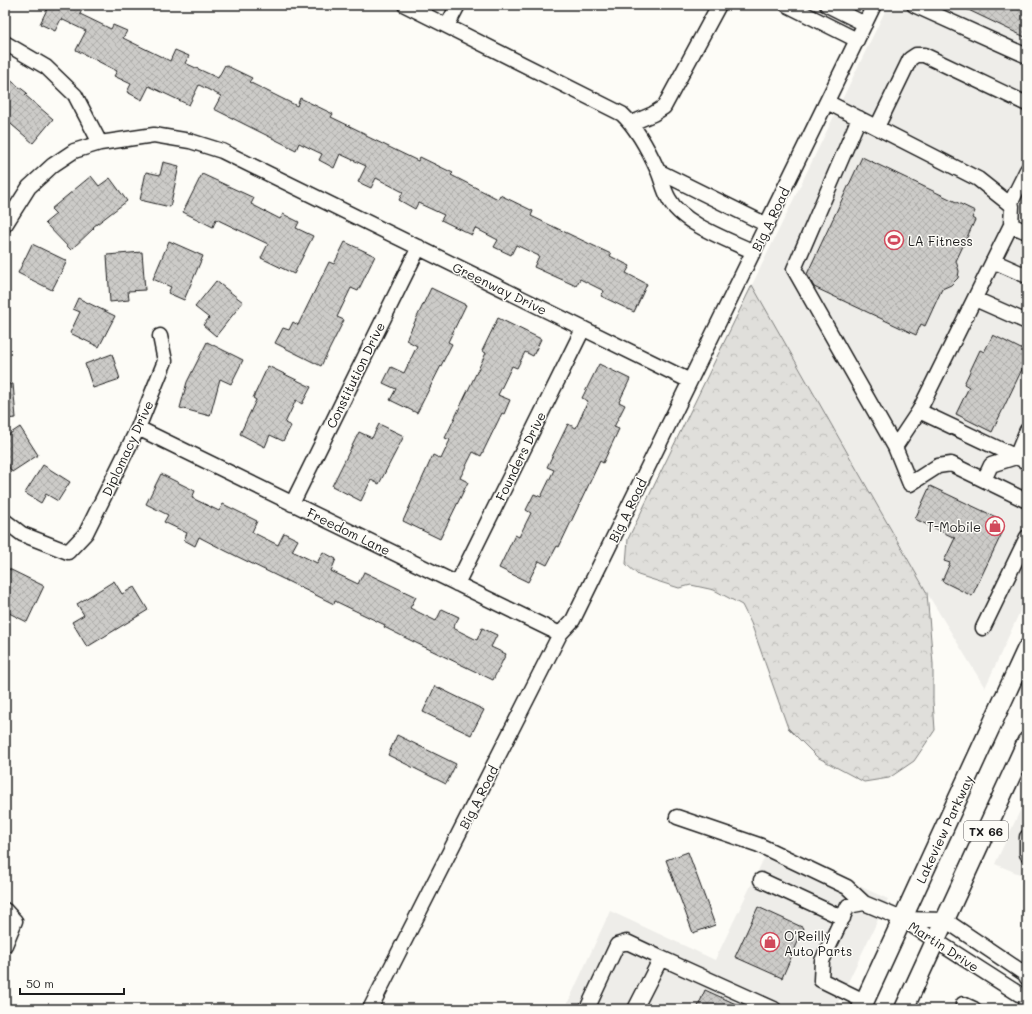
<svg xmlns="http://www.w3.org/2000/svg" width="1032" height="1014" font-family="Mali,sans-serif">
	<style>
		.built { fill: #eeede9 }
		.forest { fill: url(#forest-crowns); stroke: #7e7e7c }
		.building { fill: url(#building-cross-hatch); stroke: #1c1c1c }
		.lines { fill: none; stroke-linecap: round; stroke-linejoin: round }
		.minor-casing { stroke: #1c1c1c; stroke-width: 17 }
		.major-casing { stroke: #1c1c1c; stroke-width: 21 }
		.minor { stroke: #fdfcf7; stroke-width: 14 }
		.major { stroke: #fdfcf7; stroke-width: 18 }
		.labels { text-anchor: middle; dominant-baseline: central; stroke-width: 3; stroke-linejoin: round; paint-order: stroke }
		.shield { fill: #fdfcf7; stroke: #605f5e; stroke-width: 1 }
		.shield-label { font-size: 12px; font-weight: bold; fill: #1c1c1c }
		.street-label { font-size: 13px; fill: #1c1c1c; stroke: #fdfcf7 }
		.poi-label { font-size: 13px; fill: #1c1c1c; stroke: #fdfcf7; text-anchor: start }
	</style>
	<defs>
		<pattern id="forest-crowns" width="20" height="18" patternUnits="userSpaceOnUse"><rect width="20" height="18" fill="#e0dfdb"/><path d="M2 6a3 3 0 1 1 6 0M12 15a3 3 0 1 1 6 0" fill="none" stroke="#c0bfbb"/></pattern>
		<pattern id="building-cross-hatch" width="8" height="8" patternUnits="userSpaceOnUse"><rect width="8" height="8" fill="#cccbc8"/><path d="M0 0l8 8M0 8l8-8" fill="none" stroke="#afaeab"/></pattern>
	</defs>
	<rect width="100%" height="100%" fill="#fdfcf7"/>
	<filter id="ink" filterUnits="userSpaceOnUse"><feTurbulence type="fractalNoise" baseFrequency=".025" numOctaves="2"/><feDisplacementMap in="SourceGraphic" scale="8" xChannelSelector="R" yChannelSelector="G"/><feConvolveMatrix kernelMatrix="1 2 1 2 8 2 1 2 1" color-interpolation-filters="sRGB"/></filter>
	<g filter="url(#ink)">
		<!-- built -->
		<path class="built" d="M888,5h139v591l-42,92 -58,-95 -175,-308z
			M1027,796v81l-32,-13z
			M770,846l118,53 -53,110h-270l45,-98 105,49z"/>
		<!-- forest -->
		<path class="forest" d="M752,285l175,308 6,71v37l2,29 -21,31 -25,17 -25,4 -47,-25 -29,-29 -37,-105 -9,-18 -28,-15 -23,-5 -12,3 -41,-13 -12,-11 2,-25z"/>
		<!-- building -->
		<path class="building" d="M49,5h35l-4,9 31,15 2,-4 14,6 -4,7 47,23 5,-11 14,6 -4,7 33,15 7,-13 27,13 -3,4 48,24 3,-8 33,16 -2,3 35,17v2l52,25 2,-4 33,16 -2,2 47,24 2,-4 33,16 -2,5 80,38 -1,2 20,10 -4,7 21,11 -13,28 -33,-16 3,-5 -24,-12 -4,7 -42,-19 5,-11 -23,-11 -5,10 -17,-8 4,-7 -23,-12 -3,7 -31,-15 3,-5 -26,-12 -3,6 -16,-9 4,-8 -27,-14 -5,10 -13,-6 8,-16 -26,-12 -6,14 -15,-8 3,-6 -23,-11 -3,7 -82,-41 7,-13 -22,-11 -10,20 -40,-19 -7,14 -15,-8 4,-8 -17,-8 3,-5 -41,-21 10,-19 -25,-12 -6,12 -15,-7z
			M958,5h69v33z
			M5,76l22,17 -2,2 28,24 -20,24 -28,-24z
			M862,157l113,54 -3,7 3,2 -19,41 3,10 -1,7 -7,7 -9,4 -17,37 -4,-2 -5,11 -102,-48 -7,-13z
			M163,162l16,4 -9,41 -30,-7 6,-28 14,3z
			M202,174l52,24 -3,6 29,15 3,-5 16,8 -3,6 17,8 -19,38 -33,-16 7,-14 -52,-25 -3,8 -30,-15z
			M91,176l8,10 11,-8 17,23 -34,26 1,1 -23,22 -26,-27 11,-9 -5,-5z
			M169,241l34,15 -19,44 -16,-7 3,-6 -18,-8z
			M345,242l30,14 -17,35 -7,-3 -14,29 7,3 -23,46 -46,-23 8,-15 6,2 4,-8 5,3 31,-63 5,2z
			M32,244l35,17 -15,29 -34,-17z
			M142,252l3,38 -17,1 1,9 -19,2 -3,-47z
			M216,281l27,21 -27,34 -13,-11 6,-7 -14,-11z
			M431,288l35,17 -18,37 4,2 -35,69 -27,-13 6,-11 -13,-6 8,-16 13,6 13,-27 -11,-6z
			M78,298l37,18 -16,31 -29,-14 10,-21 -7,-3z
			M498,318l43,21 -8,17 -8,-4 -8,16 -5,-2 -14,29 12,5 -6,14 -2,-1 -21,43 -8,-4 -13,26 8,4 -28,57 -37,-18 30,-66 8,4 9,-19 -5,-2 41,-85 -4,-2z
			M993,335l34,17v7l-35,73 -36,-18 13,-27 -5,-3 16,-34 4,2z
			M207,342l36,18 -12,24 -11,-5 -10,37 -30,-8 7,-26z
			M112,354l8,25 -27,9 -8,-24z
			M599,364l31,15 -11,23 6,3 -11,22 5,2 -16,34 -3,-2 -41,86 -2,-1 -10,19 -8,-4 -11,21 -29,-14 16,-33 4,2 12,-24 -5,-3 8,-16 7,3 13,-27 -7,-3 21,-43 8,4 12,-27 -6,-3z
			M268,366l43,21 -9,17 -6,-4 -11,23 6,3 -8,15 -13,-6 -5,12 -25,-13 16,-34 -3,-2z
			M5,384h8l3,34 -11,1z
			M379,424l25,12 -25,48 -8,-4 -10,21 -29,-15 27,-54 13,6z
			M20,427l18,28 -26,17 -7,-11v-24z
			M43,465l27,17 -12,19 -12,-7 -5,9 -16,-10z
			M161,474l34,17 -3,7 27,13 4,-7 34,17 -5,11 26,13 6,-12 14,7 -6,11 25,12 6,-11 13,7 -5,12 27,13 6,-12 52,25 -6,11 26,13 6,-12 17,8 -6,11 24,12 5,-12 15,7 -6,12 15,7 -13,26 -81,-39 -28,-14 1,-2 -50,-24 -1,3 -108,-53 -27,-14 -4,9 -11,-6 3,-7 -23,-11 4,-7 -22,-11z
			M930,486l68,32 5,13 -31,65 -30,-15 8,-18 -6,-2 11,-23 -40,-19z
			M5,567l39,19 -17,36 -22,-11z
			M114,581l8,13 12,-7 14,23 -61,37 -15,-25 12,-7 -7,-11z
			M435,686l49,24 -13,25 -48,-23z
			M397,735l59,29 -10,20 -58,-29z
			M688,852l27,73 -22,8 -27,-73z
			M758,907l46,21 -22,50 -47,-21z
			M705,990l42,19h-50z"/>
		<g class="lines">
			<defs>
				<path id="minor" d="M405,5l217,109c16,15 27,37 36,57 4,9 6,20 11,28 13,25 60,41 85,53
					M787,5l70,35
					M827,5l38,19
					M914,5l113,51
					M447,26l11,-21
					M5,43l41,24 29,28 25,48
					M827,102l151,77 34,27 -1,19 16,7
					M859,118l-65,151 101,178 24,-36 92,-186
					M632,123l21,-9 11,-7 55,-102
					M877,127l33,-68 6,-4h8l103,49
					M658,171l109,54
					M1010,204l17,-34
					M5,225l24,-38 24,-22 21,-14 26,-8 54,-8 36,6 32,10 468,230
					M993,261l34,15
					M975,299l52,23
					M919,411l108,51
					M138,428l422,206
					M895,447l15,37 28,-18 13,-2 76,37
					M984,480l7,-15 25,-8 11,-27
					M292,504l127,-257
					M5,521l17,13 46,18 18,-19 52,-105 27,-67 -5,-25
					M457,584l126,-255
					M983,628l44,-91
					M677,817l82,28 88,42 17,16
					M1027,837v17
					M761,880l82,38
					M5,910l10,11 -10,24
					M902,919l43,1 80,54 2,4
					M864,1001l-43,-21 1,-19 26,-55 16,-3 38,16 117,75 8,2
					M963,1004l11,5
					M370,1009l190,-375 13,-14 301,-615
					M587,1009l30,-64 10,-3 34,16
					M635,1009l26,-51 113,51
					M1024,1009l3,-4"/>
				<path id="major" d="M861,1009l166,-361
					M904,1009l123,-268"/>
			</defs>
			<!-- minor casing -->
			<use href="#minor" class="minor-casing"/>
			<!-- major casing -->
			<use href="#major" class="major-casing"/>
			<!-- minor -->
			<use href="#minor" class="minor"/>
			<!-- major -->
			<use href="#major" class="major"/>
		</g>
	</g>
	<!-- icons -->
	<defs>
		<symbol id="stadium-ring" viewBox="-11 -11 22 22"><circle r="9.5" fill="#fdfcf7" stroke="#d1495b" stroke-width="1.5"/><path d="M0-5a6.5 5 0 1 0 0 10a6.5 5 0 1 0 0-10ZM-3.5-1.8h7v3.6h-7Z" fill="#d1495b"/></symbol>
		<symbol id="shop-ring" viewBox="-11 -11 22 22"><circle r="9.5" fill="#fdfcf7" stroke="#d1495b" stroke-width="1.5"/><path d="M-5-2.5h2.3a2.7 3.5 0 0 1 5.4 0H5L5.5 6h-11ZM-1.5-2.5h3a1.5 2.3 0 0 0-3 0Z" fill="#d1495b"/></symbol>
	</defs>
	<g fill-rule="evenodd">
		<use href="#stadium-ring" x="883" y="229" width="22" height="22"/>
		<use href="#shop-ring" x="984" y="515" width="22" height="22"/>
		<use href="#shop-ring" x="759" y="931" width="22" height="22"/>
	</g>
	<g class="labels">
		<!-- shield labels -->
		<rect class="shield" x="964" y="821" width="44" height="20" rx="3"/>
		<g class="shield-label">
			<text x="986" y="831">TX 66</text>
		</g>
		<!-- street labels -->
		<g class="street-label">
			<text transform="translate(770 219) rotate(-64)">Big A Road</text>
			<text transform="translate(500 288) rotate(26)">Greenway Drive</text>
			<text transform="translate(355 375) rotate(-64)">Constitution Drive</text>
			<text transform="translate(127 448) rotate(-65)">Diplomacy Drive</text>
			<text transform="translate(520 456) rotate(-64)">Founders Drive</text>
			<text transform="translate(627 510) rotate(-64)">Big A Road</text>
			<text transform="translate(349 531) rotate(26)">Freedom Lane</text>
			<text transform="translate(478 797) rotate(-63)">Big A Road</text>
			<text transform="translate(944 829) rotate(-65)">Lakeview Parkway</text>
			<text transform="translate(944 946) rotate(33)">Martin Drive</text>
		</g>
		<!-- poi labels -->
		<g class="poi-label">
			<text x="908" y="240">LA Fitness</text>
			<text x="981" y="526" text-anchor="end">T-Mobile</text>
			<text x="784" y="935">O'Reilly<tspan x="784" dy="15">Auto Parts</tspan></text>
		</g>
	</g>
	<!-- margin -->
	<rect width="1032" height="1014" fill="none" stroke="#fdfcf7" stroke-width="20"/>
	<rect x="10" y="10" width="1012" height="994" fill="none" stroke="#1c1c1c" stroke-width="1.5" filter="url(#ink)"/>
	<!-- scale -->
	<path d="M20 988v6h104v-6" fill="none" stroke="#1c1c1c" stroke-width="2"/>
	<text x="26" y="988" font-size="12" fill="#1c1c1c" stroke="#fdfcf7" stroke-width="3" paint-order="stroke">50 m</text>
</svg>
